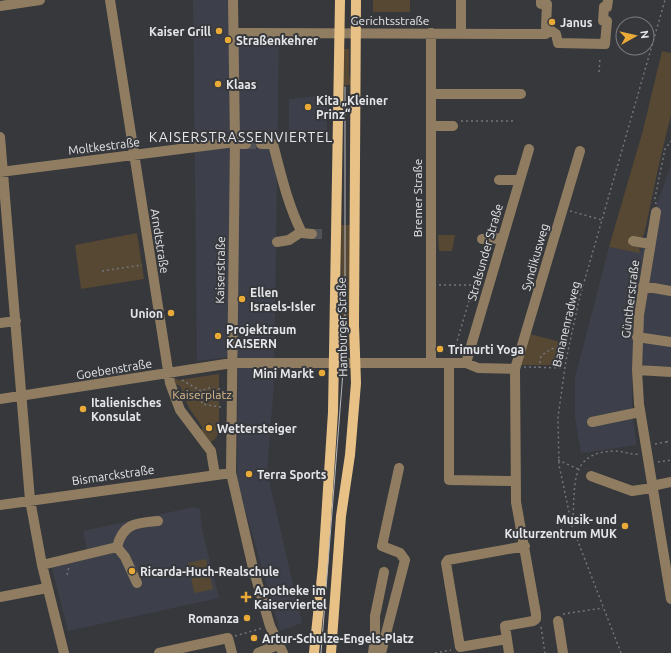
<svg xmlns="http://www.w3.org/2000/svg" width="671" height="653" font-family="Ubuntu,sans-serif">
	<style>
		.built { fill: #3d404a }
		.green { fill: #564833 }
		.lines { fill: none; stroke-linecap: round; stroke-linejoin: round }
		.minor-tunnel { stroke: #505256; stroke-width: 10; stroke-dasharray: 10 5; stroke-linecap: butt }
		.path { stroke: #737579; stroke-width: 1.5; stroke-dasharray: 2 3; stroke-linecap: butt }
		.minor { stroke: #907d61; stroke-width: 10 }
		.major { stroke: #e8c186; stroke-width: 10 }
		.tram { stroke: #b7b8bc; stroke-width: 1 }
		.poi-dot { fill: #eaaa38; stroke: #36383c; stroke-width: 1.5 }
		.labels { text-anchor: middle; dominant-baseline: central; stroke-width: 4; stroke-linejoin: round; paint-order: stroke }
		.street-label { font-size: 12px; fill: #e5e6e9; stroke: #36383c }
		.poi-label { font-size: 12px; font-weight: bold; fill: #e5e6e9; stroke: #36383c; text-anchor: start }
		.park-label { font-size: 12px; fill: #dbbc8b; stroke: #36383c }
		.quarter-label { font-size: 14px; letter-spacing: 1px; fill: #e5e6e9; stroke: #36383c }
	</style>
	<rect width="100%" height="100%" fill="#36383c"/>
	<!-- built -->
	<path class="built" d="M193,0h37v40l49,-1 -5,344 -7,89 35,151 -22,8 -43,-150 1,-125 -41,5z
		M327,95v38h-38v-34z
		M671,165v203l-39,-4v53l5,28 -56,8 -6,-36v-39l34,-131 31,5z
		M194,507l6,2 2,20 17,69 -151,33 -17,-67 36,-14 -4,-19z"/>
	<!-- green -->
	<path class="green" d="M373,0h37v12h-37z
		M342,49h7v26l3,10h-10z
		M662,51l9,2v62l-12,49 -15,71 -4,3 -7,-2 -2,8 8,2 1,7 -31,-6 34,-117z
		M341,225h10v125l-7,1 -2,-5z
		M137,233l7,46 -63,10 -6,-44z
		M438,235h17l-3,16h-13z
		M530,334l34,9 -4,22h-39z
		M219,374v57c-2,6 -4,11 -12,11l-8,-10 4,-4 -14,-20 -9,-22 -5,-2 -2,-6 6,2z
		M206,559l7,30 -17,4 -2,-1 -6,-29z"/>
	<g class="lines">
		<!-- minor-tunnel -->
		<path class="minor-tunnel" d="M246,144h15
			M312,234h15"/>
		<!-- path -->
		<path class="path" d="M599,72l1,-14
			M461,121h54
			M656,204l-1,-6 10,-49 6,-8
			M570,211l32,9
			M102,271l40,-6
			M439,285h34
			M453,355l30,-102h2
			M524,367l41,1
			M539,368l2,-12 10,-7 8,-2
			M182,380l19,11
			M221,407l-19,-3 -1,-13 7,-3 13,1
			M666,442l5,-1
			M655,444l11,-2 1,4
			M558,460l20,9
			M658,462l13,-2
			M572,525c5,-34 -7,-73 43,-74 8,0 16,4 24,3
			M67,575l2,-8
			M563,614l40,-6
			M541,627l4,26
			M235,636l28,-8
			M435,653l16,-3
			M621,653l-49,-127 -13,-61 -1,-48 8,-57 13,-60 86,-300"/>
		<!-- minor -->
		<path class="minor" d="M110,0l60,383 10,27 31,41 4,24
			M233,0l2,142 -4,331 22,95 17,58 13,27
			M461,0v34
			M541,0v4h6l-1,23 10,7 2,9 47,1 2,-23h-4l1,-14h3l1,-7
			M0,6l40,-6
			M234,33l312,1
			M431,94h90
			M431,126h22
			M0,137l30,363 12,65 22,88
			M235,144h11
			M261,144h12c8,31 15,61 29,89l10,1
			M0,172l235,-30
			M499,180h21
			M656,212l-17,103 -2,55 2,34 32,195
			M482,239l20,-1
			M633,241l17,3
			M277,242l12,-2 12,-8
			M643,286l28,5
			M0,323l16,-2
			M637,337l34,5
			M431,363v-330
			M449,363v117l66,1
			M466,363l63,-214
			M515,369l65,-218
			M637,370l34,2
			M0,399l232,-36h234l12,5 37,1 1,133 20,112v5l-3,2 -28,5 4,27
			M592,422l48,-10
			M591,476l41,15 20,-3
			M652,486l19,-4
			M0,505l231,-32
			M117,547c6,-24 19,-24 41,-26
			M117,547l8,10 12,26
			M42,565l75,-18
			M0,597l47,-9
			M558,621l5,32
			M507,639l-47,8 -14,-84 2,-3 77,-14
			M159,653l69,-15 4,15
			M258,653l20,-8
			M373,653l2,-14v-23l9,-44
			M381,653l24,-93 -5,-7 -18,-7 17,-78"/>
		<!-- major -->
		<path class="major" d="M314,653l9,-87 10,-154 7,-412
			M331,653l10,-137 9,-61 6,-72 -2,-58 2,-325"/>
		<!-- tram -->
		<path class="tram" d="M321,653l24,-307v-259"/>
	</g>
	<!-- markers -->
	<g class="poi-dot">
		<circle cx="552" cy="22" r="4"/>
		<circle cx="219" cy="31" r="4"/>
		<circle cx="228" cy="40" r="4"/>
		<circle cx="218" cy="84" r="4"/>
		<circle cx="308" cy="107" r="4"/>
		<circle cx="242" cy="299" r="4"/>
		<circle cx="171" cy="313" r="4"/>
		<circle cx="218" cy="336" r="4"/>
		<circle cx="440" cy="349" r="4"/>
		<circle cx="322" cy="373" r="4"/>
		<circle cx="83" cy="409" r="4"/>
		<circle cx="209" cy="428" r="4"/>
		<circle cx="249" cy="474" r="4"/>
		<circle cx="625" cy="526" r="4"/>
		<circle cx="132" cy="571" r="4"/>
		<path d="M244 591h4v4h4v4h-4v4h-4v-4h-4v-4h4z"/>
		<circle cx="247" cy="618" r="4"/>
		<circle cx="254" cy="638" r="4"/>
	</g>
	<g class="labels">
		<!-- street labels -->
		<g class="street-label">
			<text x="390" y="20">Gerichtsstraße</text>
			<text transform="translate(104 146) rotate(-7)">Moltkestraße</text>
			<text transform="translate(417 198) rotate(-90)">Bremer Straße</text>
			<text transform="translate(160 241) rotate(81)">Arndtstraße</text>
			<text transform="translate(485 252) rotate(-74)">Stralsunder Straße</text>
			<text transform="translate(535 257) rotate(-74)">Syndikusweg</text>
			<text transform="translate(220 270) rotate(-89)">Kaiserstraße</text>
			<text transform="translate(630 299) rotate(-83)">Güntherstraße</text>
			<text transform="translate(566 324) rotate(-77)">Bananenradweg</text>
			<text transform="translate(342 327) rotate(-91)">Hamburger Straße</text>
			<text transform="translate(114 369) rotate(-9)">Goebenstraße</text>
			<text transform="translate(113 475) rotate(-8)">Bismarckstraße</text>
		</g>
		<!-- poi labels -->
		<g class="poi-label">
			<text x="560" y="22">Janus</text>
			<text x="211" y="31" text-anchor="end">Kaiser Grill</text>
			<text x="236" y="40">Straßenkehrer</text>
			<text x="226" y="84">Klaas</text>
			<text x="316" y="100">Kita „Kleiner<tspan x="316" dy="14">Prinz“</tspan></text>
			<text x="250" y="292">Ellen<tspan x="250" dy="14">Israels-Isler</tspan></text>
			<text x="163" y="313" text-anchor="end">Union</text>
			<text x="226" y="329">Projektraum<tspan x="226" dy="14">KA!SERN</tspan></text>
			<text x="448" y="349">Trimurti Yoga</text>
			<text x="314" y="373" text-anchor="end">Mini Markt</text>
			<text x="91" y="402">Italienisches<tspan x="91" dy="14">Konsulat</tspan></text>
			<text x="217" y="428">Wettersteiger</text>
			<text x="257" y="474">Terra Sports</text>
			<text x="617" y="519" text-anchor="end">Musik- und<tspan x="617" dy="14">Kulturzentrum MUK</tspan></text>
			<text x="140" y="571">Ricarda-Huch-Realschule</text>
			<text x="254" y="590">Apotheke im<tspan x="254" dy="14">Kaiserviertel</tspan></text>
			<text x="239" y="618" text-anchor="end">Romanza</text>
			<text x="262" y="638">Artur-Schulze-Engels-Platz</text>
		</g>
		<!-- park labels -->
		<g class="park-label">
			<text x="202" y="394">Kaiserplatz</text>
		</g>
		<!-- quarter labels -->
		<g class="quarter-label">
			<text x="241" y="137">KAISERSTRASSENVIERTEL</text>
		</g>
	</g>
	<!-- north arrow -->
	<g transform="translate(635 36) rotate(82)"><circle r="19" fill="#36383c" stroke="#7c7e81"/>
	<path d="M0-3L7 15L0 10L-7 15Z" fill="#eaaa38"/>
	<text y="-6" font-size="11" font-weight="bold" text-anchor="middle" fill="#e5e6e9">N</text>
	</g>
</svg>
